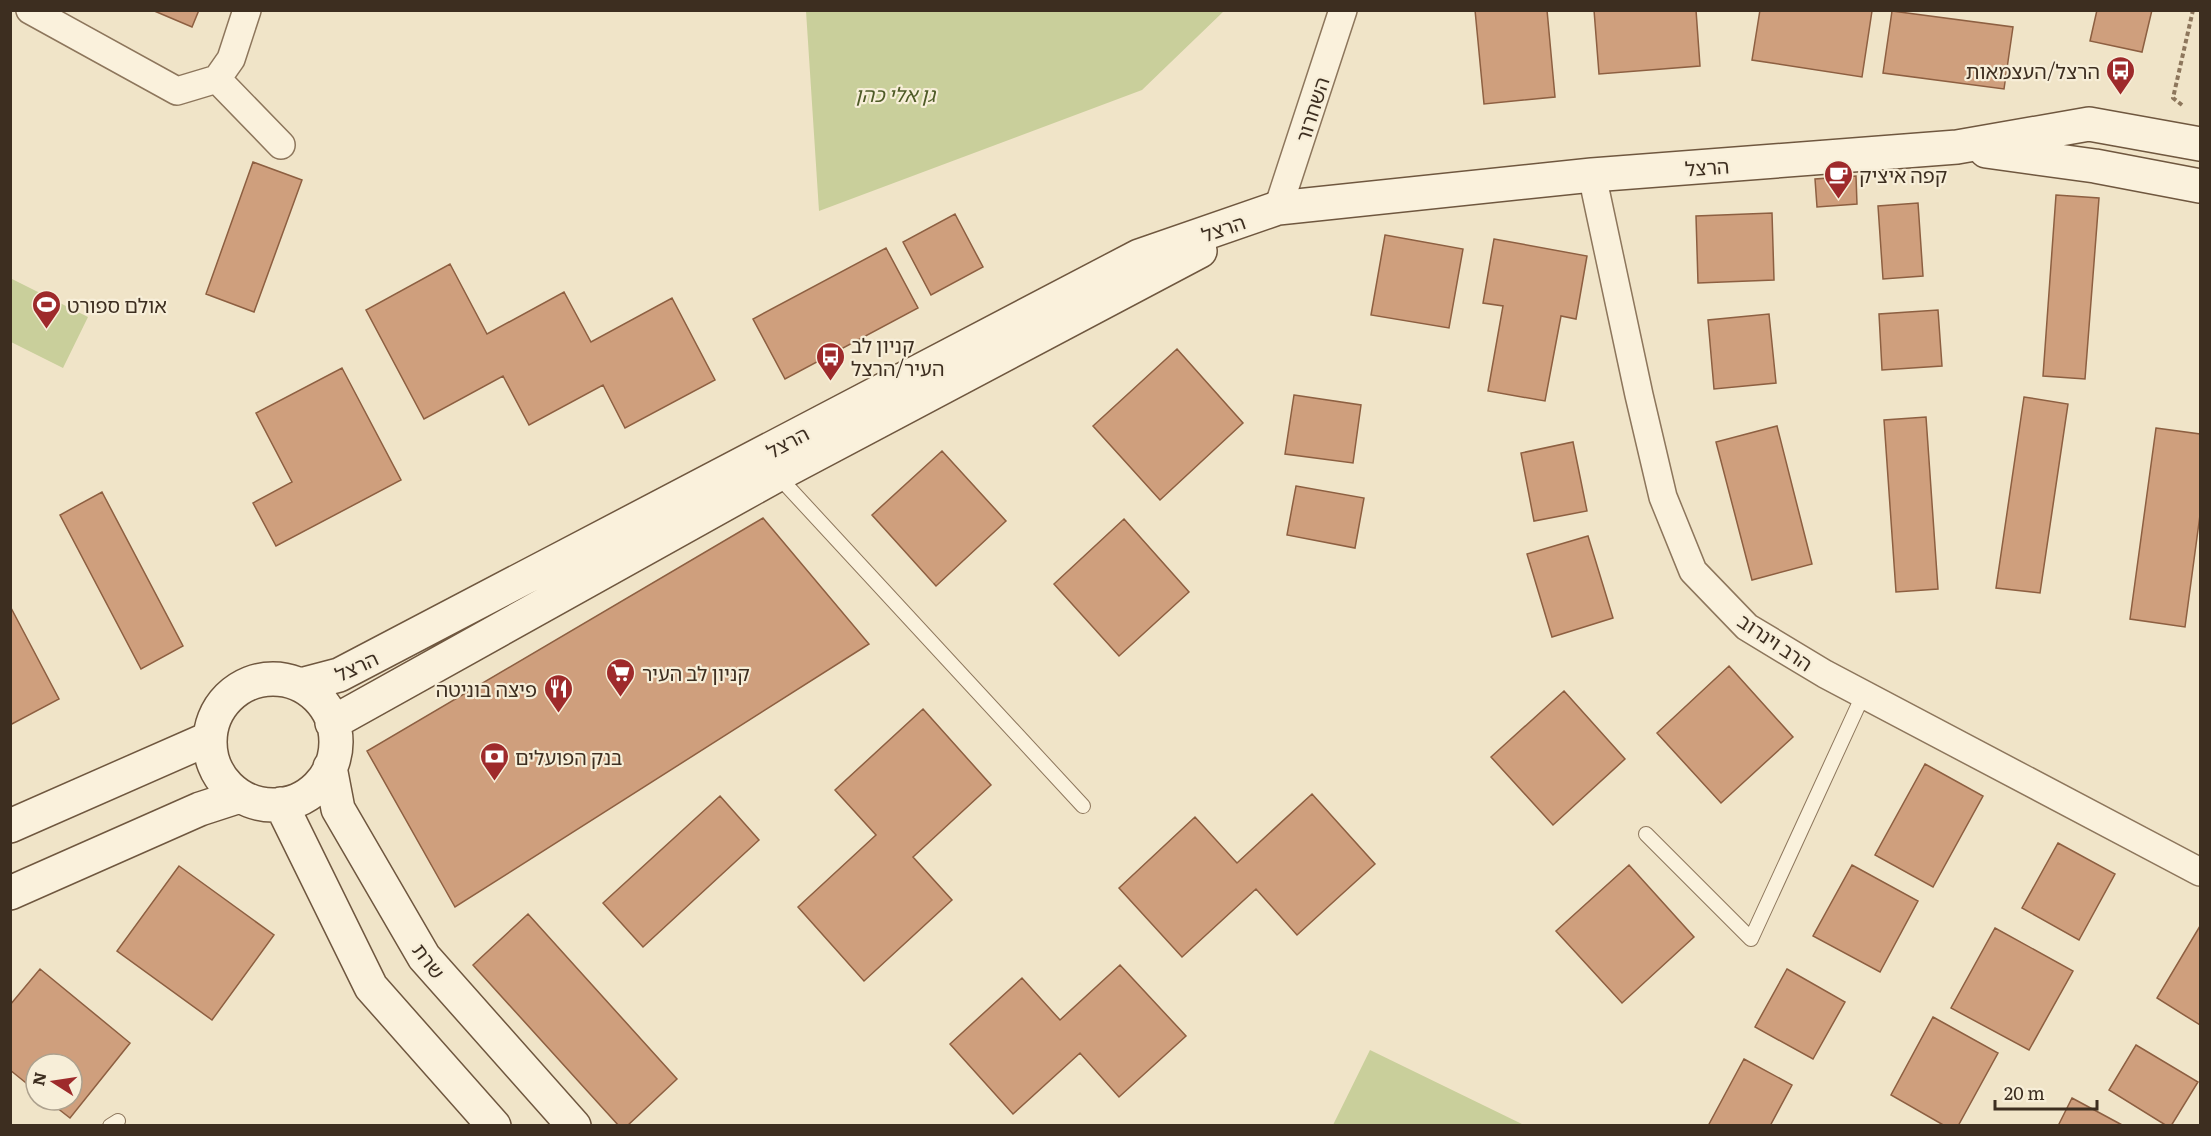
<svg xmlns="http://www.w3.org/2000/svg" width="2211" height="1136" font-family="Literata,'Noto Sans Hebrew',serif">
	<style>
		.green { fill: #c9cf9b }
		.building { fill: #cf9f7d; stroke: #8d5f41; stroke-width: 1.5 }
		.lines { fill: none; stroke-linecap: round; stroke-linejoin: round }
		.lane-casing { stroke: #8d765c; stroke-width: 16 }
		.street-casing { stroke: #8d765c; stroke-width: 30 }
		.secondary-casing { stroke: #6f573f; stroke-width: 36 }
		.path { stroke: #8d765c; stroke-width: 4; stroke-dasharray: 4.5 3; stroke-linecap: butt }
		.lane { stroke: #faf1dc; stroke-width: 14 }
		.street { stroke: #faf1dc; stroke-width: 27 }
		.secondary { stroke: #faf1dc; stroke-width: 33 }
		.labels { text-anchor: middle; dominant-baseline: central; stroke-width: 4.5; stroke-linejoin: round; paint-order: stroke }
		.poi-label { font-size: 20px; fill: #3d2e20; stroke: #f7eed8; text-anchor: start }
		.park-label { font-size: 20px; font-style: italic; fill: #4d5a26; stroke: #f7eed8 }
		.street-label { font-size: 20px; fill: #3d2e20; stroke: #f7eed8 }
	</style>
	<rect width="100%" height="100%" fill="#f0e4c8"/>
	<!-- green -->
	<path class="green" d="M806,11v-1l418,1 -82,79 -323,121z
		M10,278l78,39 -25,51 -52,-26z
		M1370,1050l154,75h-191z"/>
	<!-- building -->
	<path class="building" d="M152,10h47l-7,17z
		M1475,10h72l8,87 -71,7z
		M1594,10h102l4,56 -101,8z
		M1760,10l112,1 -10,66 -110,-17z
		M2097,10h55l-10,42 -52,-11z
		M1892,11l121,16 -9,62 -121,-16z
		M253,162l49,18 -48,132 -48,-18z
		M1856,176l1,28 -40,3 -2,-28z
		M2056,195l43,3 -14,181 -42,-3z
		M1918,203l5,73 -40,3 -5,-73z
		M1772,213l2,67 -76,3 -2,-67z
		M955,214l28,53 -52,28 -28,-53z
		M1385,235l78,14 -14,79 -78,-13z
		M1494,239l93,17 -11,63 -15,-3 -16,85 -57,-10 15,-85 -20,-3z
		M886,248l32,60 -133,71 -32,-60z
		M450,264l37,70 77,-42 27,50 81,-44 43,82 -90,48 -22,-43 -74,40 -26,-49 -79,43 -58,-109z
		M1938,310l4,56 -60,4 -3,-56z
		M1769,314l7,69 -62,6 -6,-69z
		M1177,349l66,74 -83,77 -67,-74z
		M342,368l59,112 -125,66 -23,-43 39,-21 -36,-69z
		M1294,395l67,10 -8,58 -68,-9z
		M2024,397l44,7 -28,189 -44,-5z
		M1926,417l12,172 -42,3 -12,-172z
		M1777,426l35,138 -60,16 -36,-138z
		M2156,428l44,6v81l-15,112 -55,-8z
		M1573,442l14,69 -53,10 -13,-68z
		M942,451l64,70 -70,65 -64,-71z
		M1296,486l68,12 -9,50 -68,-13z
		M102,492l81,154 -42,23 -81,-154z
		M763,518l106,126 -414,263 -88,-156z
		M1124,519l65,73 -70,64 -65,-72z
		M1588,536l25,82 -61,19 -25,-83z
		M10,606l49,93 -49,26z
		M1729,666l64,71 -72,66 -64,-70z
		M1564,691l61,68 -72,66 -62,-68z
		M923,709l68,76 -78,72 39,43 -88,81 -66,-74 78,-72 -41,-45z
		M1925,764l58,32 -50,91 -58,-32z
		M1312,794l63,70 -78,71 -41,-46 -74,68 -63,-69 76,-71 42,46z
		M720,796l39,44 -116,107 -40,-44z
		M2058,843l57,31 -36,66 -57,-32z
		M1629,865l65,72 -72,66 -66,-72z
		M1852,865l66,36 -38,71 -67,-36z
		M179,866l95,69 -62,85 -95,-69z
		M528,914l149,165 -50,47h-8l-146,-161z
		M2200,926v99l-43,-27z
		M1995,928l78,43 -44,79 -78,-42z
		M1120,965l66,71 -67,61 -39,-44 -67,61 -63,-70 72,-66 38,42z
		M40,969l90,74 -60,75 -23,-18h25v-36h-36v27l-26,-21v-65z
		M1787,969l58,33 -32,57 -58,-32z
		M1933,1017l65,36 -40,73h-13l-54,-31z
		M2136,1045l62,37 -27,44h-4l-58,-36z
		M1744,1059l48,26 -22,41h-62z
		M2072,1098l52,28h-66z"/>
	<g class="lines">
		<defs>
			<path id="lane" d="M777,475l306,331
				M1646,834l105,105 113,-246
				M110,1126l8,-5"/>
			<path id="street" d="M30,10l147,81 40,-12 64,66
				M217,79l14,-20 16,-49
				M1592,175l47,220 24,102 30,74 54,56 78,47 375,198
				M1278,208l65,-198"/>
			<path id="secondary" d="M1986,151l109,15 105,20
				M210 742a63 63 0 1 1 126 0a63 63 0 1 1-126 0Z
				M301,685l38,-10 800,-419 139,-48 314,-33 365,-28 132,-23 111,20
				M332,723l445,-248 423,-224
				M330,767l8,42 86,148 150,169
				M281,804l90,183 123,139
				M10,826l200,-88
				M10,893l190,-84 40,-13"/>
		</defs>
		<!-- lane casing -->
		<use href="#lane" class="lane-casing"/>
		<!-- street casing -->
		<use href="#street" class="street-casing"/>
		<!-- secondary casing -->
		<use href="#secondary" class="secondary-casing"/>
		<!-- path -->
		<path class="path" d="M2182,105l-9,-7 20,-88"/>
		<!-- lane -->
		<use href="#lane" class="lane"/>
		<!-- street -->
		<use href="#street" class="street"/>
		<!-- secondary -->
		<use href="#secondary" class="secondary"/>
	</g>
	<!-- icons -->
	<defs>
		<symbol id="bus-pin" viewBox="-11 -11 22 30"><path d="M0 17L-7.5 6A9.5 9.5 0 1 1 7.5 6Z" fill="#9e2a2b" stroke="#f7eed8"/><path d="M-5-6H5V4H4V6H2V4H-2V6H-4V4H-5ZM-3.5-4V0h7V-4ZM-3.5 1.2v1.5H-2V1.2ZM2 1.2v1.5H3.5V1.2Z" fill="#fff"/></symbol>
		<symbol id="cafe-pin" viewBox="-11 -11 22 30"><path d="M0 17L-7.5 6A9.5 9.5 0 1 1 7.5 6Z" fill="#9e2a2b" stroke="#f7eed8"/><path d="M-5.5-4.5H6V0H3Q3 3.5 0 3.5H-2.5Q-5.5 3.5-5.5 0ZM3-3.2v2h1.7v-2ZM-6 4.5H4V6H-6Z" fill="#fff"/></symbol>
		<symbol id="stadium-pin" viewBox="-11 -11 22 30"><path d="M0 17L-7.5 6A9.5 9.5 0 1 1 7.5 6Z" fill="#9e2a2b" stroke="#f7eed8"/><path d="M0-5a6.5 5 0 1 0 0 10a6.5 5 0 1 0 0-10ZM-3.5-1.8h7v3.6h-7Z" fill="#fff"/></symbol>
		<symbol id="supermarket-pin" viewBox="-11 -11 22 30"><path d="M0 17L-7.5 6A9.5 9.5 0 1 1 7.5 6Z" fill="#9e2a2b" stroke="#f7eed8"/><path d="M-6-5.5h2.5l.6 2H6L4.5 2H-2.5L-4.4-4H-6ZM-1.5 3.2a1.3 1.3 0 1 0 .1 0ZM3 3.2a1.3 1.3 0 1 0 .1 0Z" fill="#fff"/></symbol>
		<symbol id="restaurant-pin" viewBox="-11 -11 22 30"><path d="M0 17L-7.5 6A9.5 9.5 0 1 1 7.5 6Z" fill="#9e2a2b" stroke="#f7eed8"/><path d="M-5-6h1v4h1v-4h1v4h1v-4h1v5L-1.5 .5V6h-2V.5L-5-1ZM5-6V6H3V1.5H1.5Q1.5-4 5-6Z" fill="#fff"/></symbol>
		<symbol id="bank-pin" viewBox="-11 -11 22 30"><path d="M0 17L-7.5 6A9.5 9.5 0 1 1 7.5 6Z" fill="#9e2a2b" stroke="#f7eed8"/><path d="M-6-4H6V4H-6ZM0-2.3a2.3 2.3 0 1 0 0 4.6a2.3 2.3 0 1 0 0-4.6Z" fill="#fff"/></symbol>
	</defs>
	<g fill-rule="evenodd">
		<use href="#bus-pin" x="2104" y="54" width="33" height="45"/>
		<use href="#cafe-pin" x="1822" y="158" width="33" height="45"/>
		<use href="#stadium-pin" x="30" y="288" width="33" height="45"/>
		<use href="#bus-pin" x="814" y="340" width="33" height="45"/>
		<use href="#supermarket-pin" x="604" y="656" width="33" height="45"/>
		<use href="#restaurant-pin" x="542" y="672" width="33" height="45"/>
		<use href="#bank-pin" x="478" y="740" width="33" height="45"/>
	</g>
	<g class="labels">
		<!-- poi labels -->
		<g class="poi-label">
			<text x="2100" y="70" text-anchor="end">הרצל/העצמאות</text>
			<text x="1859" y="174">קפה איציק</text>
			<text x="67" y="304">אולם ספורט</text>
			<text x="851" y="344">קניון לב<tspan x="851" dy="23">העיר/הרצל</tspan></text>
			<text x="642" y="672">קניון לב העיר</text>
			<text x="537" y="688" text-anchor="end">פיצה בוניטה</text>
			<text x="515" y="756">בנק הפועלים</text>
		</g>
		<!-- park labels -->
		<g class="park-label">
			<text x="895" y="93">גן אלי כהן</text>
		</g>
		<!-- street labels -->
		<g class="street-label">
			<text transform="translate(1311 109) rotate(-72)">השחרור</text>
			<text transform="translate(1707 166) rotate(-4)">הרצל</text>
			<text transform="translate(1223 227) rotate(-19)">הרצל</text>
			<text transform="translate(787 441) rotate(-28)">הרצל</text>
			<text transform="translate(1776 641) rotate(34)">הרב וינרוב</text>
			<text transform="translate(356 665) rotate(-25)">הרצל</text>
			<text transform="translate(430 960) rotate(53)">שרת</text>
		</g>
	</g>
	<!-- border -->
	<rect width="2211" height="1136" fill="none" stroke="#3d2e20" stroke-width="24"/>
	<!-- north arrow -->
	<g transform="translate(54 1082) rotate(282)"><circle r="28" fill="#f7eed8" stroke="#ada18e" stroke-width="1.5"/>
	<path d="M0-4.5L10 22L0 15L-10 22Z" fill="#9e2a2b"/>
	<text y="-9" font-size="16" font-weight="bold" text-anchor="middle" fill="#3d2e20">N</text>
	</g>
	<!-- scale -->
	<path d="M1995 1100v9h102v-9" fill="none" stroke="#3d2e20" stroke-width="3"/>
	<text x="2004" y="1100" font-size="18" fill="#3d2e20" stroke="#f7eed8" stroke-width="4.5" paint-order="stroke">20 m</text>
</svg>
